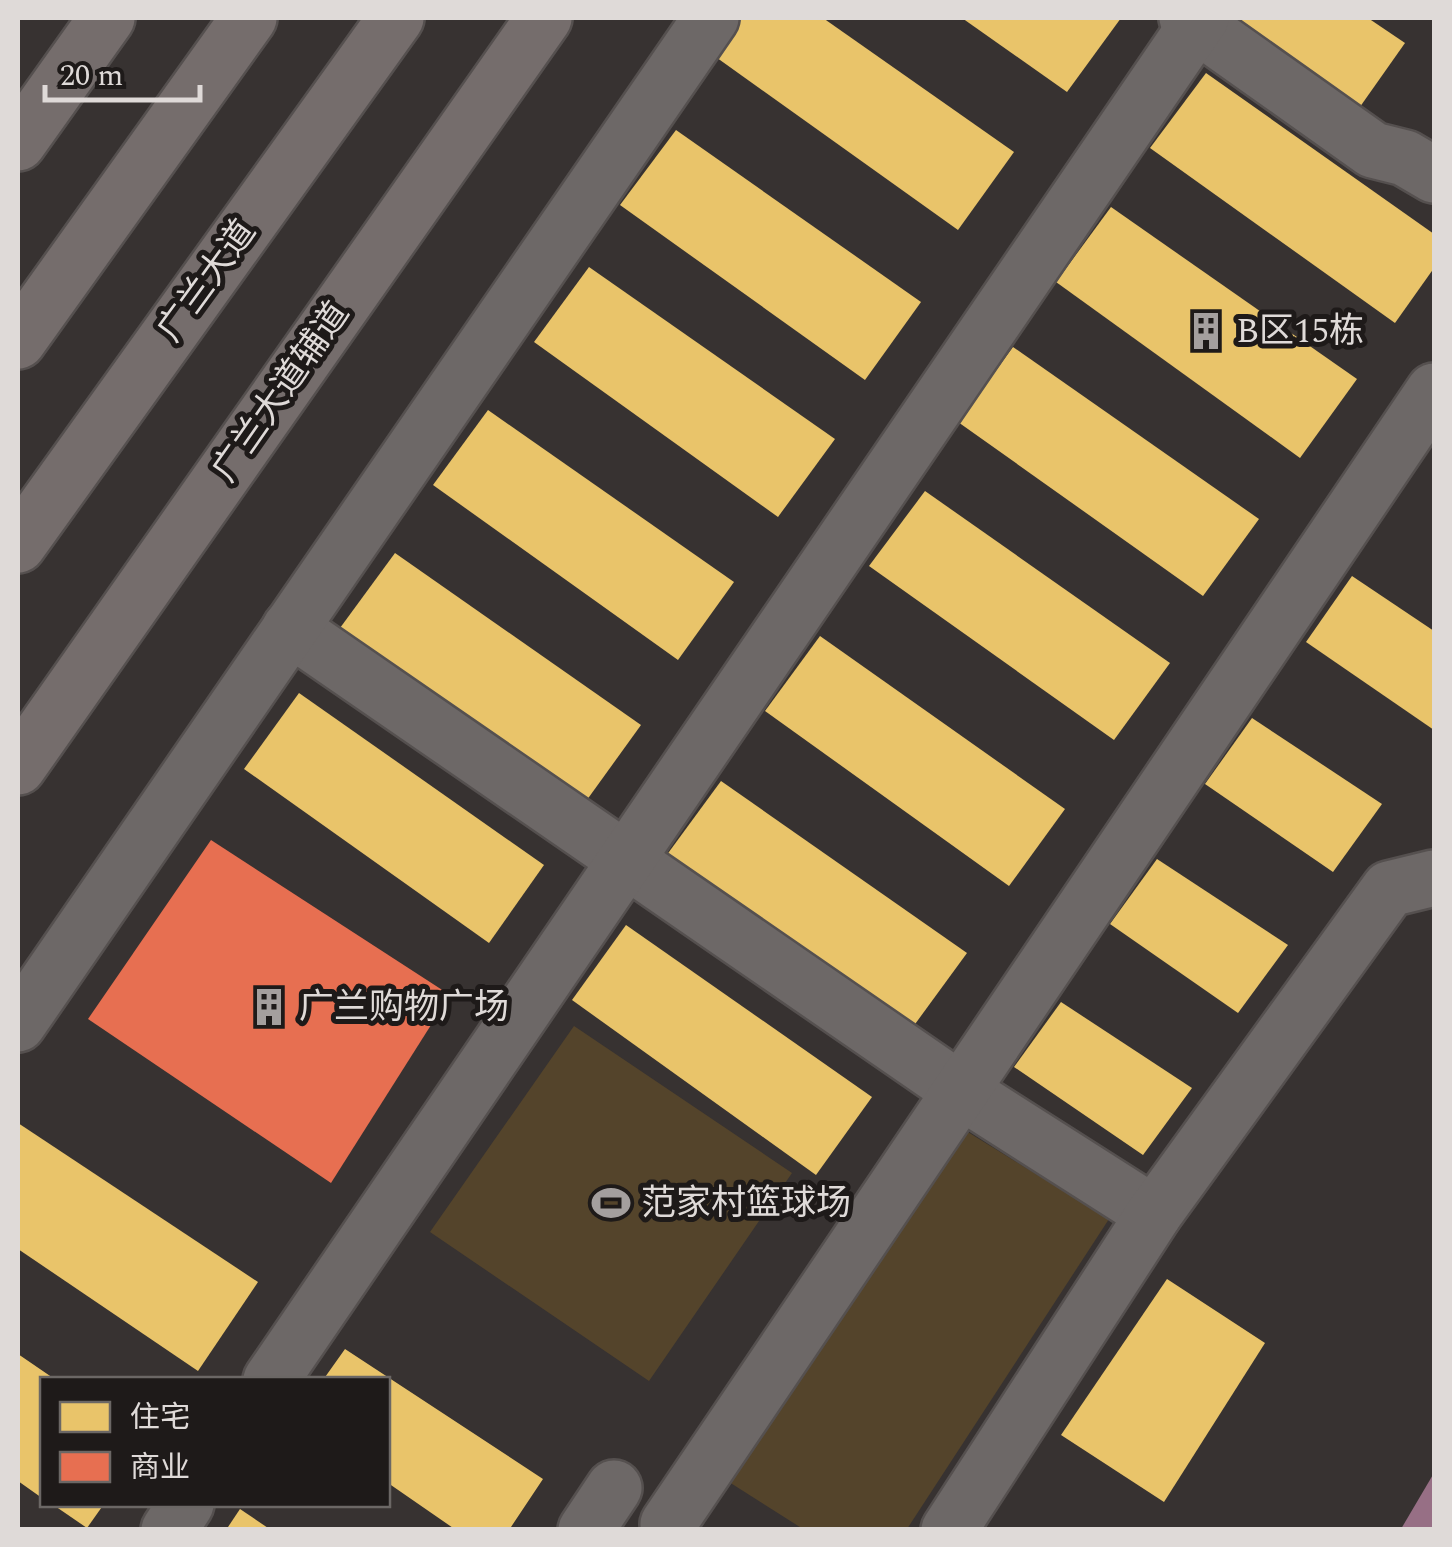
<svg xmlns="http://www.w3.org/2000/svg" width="1452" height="1547" font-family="Spectral,'Noto Sans SC',serif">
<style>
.green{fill:#54442b}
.water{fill:#976f85}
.homes{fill:#e9c46a}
.shops{fill:#e76f51}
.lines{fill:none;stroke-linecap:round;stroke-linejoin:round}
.minor-casing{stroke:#55504f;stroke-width:60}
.major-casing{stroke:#55504f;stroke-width:60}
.minor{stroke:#6d6867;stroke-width:55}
.major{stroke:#756d6c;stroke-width:55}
.labels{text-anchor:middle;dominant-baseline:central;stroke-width:10;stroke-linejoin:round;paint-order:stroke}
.street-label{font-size:35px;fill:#dfdad8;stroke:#1e1a19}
.poi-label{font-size:35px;fill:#dfdad8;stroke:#1e1a19;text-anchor:start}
</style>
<rect width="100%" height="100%" fill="#373231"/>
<g class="green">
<path d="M 574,1026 L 792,1173 L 649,1381 L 430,1232 Z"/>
<path d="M 958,1126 L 1109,1219 L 907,1529 L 803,1529 L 718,1475 Z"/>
</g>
<path class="water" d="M 1434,1473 L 1434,1529 L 1401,1529 Z"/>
<g class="homes">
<path d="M 741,18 L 823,18 L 1014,152 L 958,230 L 713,55 Z"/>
<path d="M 962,18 L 1121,18 L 1067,92 Z"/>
<path d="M 1243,18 L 1368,18 L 1405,43 L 1350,121 L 1230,36 Z"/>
<path d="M 1206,73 L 1434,234 L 1434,268 L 1395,323 L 1150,148 Z"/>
<path d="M 676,130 L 921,302 L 865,380 L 620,205 Z"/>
<path d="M 1111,207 L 1357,379 L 1300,458 L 1056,282 Z"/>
<path d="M 589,267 L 835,439 L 778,517 L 534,342 Z"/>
<path d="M 1013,347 L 1259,519 L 1203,596 L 958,422 Z"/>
<path d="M 488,410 L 734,582 L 678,660 L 433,485 Z"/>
<path d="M 925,491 L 1170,663 L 1114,740 L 869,566 Z"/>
<path d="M 395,553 L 641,725 L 584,804 L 340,628 Z"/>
<path d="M 1352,576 L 1434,631 L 1434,730 L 1306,642 Z"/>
<path d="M 820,636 L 1065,809 L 1009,886 L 765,711 Z"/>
<path d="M 299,693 L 544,865 L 489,943 L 244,769 Z"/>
<path d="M 1252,718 L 1382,804 L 1333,872 L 1205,784 Z"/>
<path d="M 721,781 L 967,953 L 910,1031 L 666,856 Z"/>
<path d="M 1157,859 L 1288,945 L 1238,1013 L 1110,924 Z"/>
<path d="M 626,925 L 872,1097 L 816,1175 L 572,1000 Z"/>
<path d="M 1061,1002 L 1192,1088 L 1143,1155 L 1014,1067 Z"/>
<path d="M 18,1123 L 258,1282 L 198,1371 L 18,1249 Z"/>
<path d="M 1167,1279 L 1265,1343 L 1164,1502 L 1061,1435 Z"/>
<path d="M 345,1349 L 543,1479 L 509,1530 L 456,1530 L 388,1483 L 388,1380 L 323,1380 Z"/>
<path d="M 18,1354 L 56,1380 L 42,1380 L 42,1498 L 18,1481 Z"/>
<path d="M 52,1504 L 104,1504 L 87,1528 Z"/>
<path d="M 240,1509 L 271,1530 L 226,1530 Z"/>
</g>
<path class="shops" d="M 211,840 L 450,995 L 331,1183 L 88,1019 Z"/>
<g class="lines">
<g class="minor-casing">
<g id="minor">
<path d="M 1187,18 L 1373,150 L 1405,158 L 1434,175"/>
<path d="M 290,628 L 961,1091 L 1154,1214"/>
<path d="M 18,1024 L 711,18"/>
<path d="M 271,1380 L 1201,18"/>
<path d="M 668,1524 L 1434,391"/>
<path d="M 169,1530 L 186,1504"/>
<path d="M 586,1530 L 614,1488"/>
<path d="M 949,1530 L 1154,1214 L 1389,889 L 1434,878"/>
</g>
</g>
<g class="major-casing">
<g id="major">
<path d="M 18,143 L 107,18"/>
<path d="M 18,341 L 249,18"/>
<path d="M 18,545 L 396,18"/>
<path d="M 18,767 L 544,18"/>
</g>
</g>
<use href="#minor" class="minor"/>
<use href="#major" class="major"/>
</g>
<defs>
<g id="building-bare" transform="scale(3)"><path d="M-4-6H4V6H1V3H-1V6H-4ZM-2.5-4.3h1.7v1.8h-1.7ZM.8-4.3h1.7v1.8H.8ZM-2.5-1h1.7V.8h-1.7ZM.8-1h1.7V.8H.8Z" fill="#a49f9e" stroke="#1e1a19" stroke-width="2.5" paint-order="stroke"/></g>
<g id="stadium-bare" transform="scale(3)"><path d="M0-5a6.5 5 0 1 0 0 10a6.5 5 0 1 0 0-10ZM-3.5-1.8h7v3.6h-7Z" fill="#a49f9e" stroke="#1e1a19" stroke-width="2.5" paint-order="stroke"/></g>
</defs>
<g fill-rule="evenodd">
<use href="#building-bare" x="1206" y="331"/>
<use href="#building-bare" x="269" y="1007"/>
<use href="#stadium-bare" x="611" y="1203"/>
</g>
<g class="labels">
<g class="street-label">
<text transform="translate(207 281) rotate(-54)">广兰大道</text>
<text transform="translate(281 392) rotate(-55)">广兰大道辅道</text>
</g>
<g class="poi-label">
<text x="1236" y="331">B区15栋</text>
<text x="299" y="1007">广兰购物广场</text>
<text x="641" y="1203">范家村篮球场</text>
</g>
</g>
<rect width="1452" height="1547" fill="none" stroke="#dfdad8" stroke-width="40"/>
<rect x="40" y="1377" width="350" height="130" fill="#1e1a19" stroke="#6b6765" stroke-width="2.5"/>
<rect x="60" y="1402" width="50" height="30" fill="#e9c46a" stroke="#6b6765" stroke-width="2.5"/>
<text x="130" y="1427" font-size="30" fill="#dfdad8">住宅</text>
<rect x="60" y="1452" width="50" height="30" fill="#e76f51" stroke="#6b6765" stroke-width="2.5"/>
<text x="130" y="1477" font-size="30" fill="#dfdad8">商业</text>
<path d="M45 85v15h155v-15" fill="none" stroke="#dfdad8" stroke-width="5"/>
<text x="60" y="85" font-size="30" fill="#dfdad8" stroke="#1e1a19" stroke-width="8" paint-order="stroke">20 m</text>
</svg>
